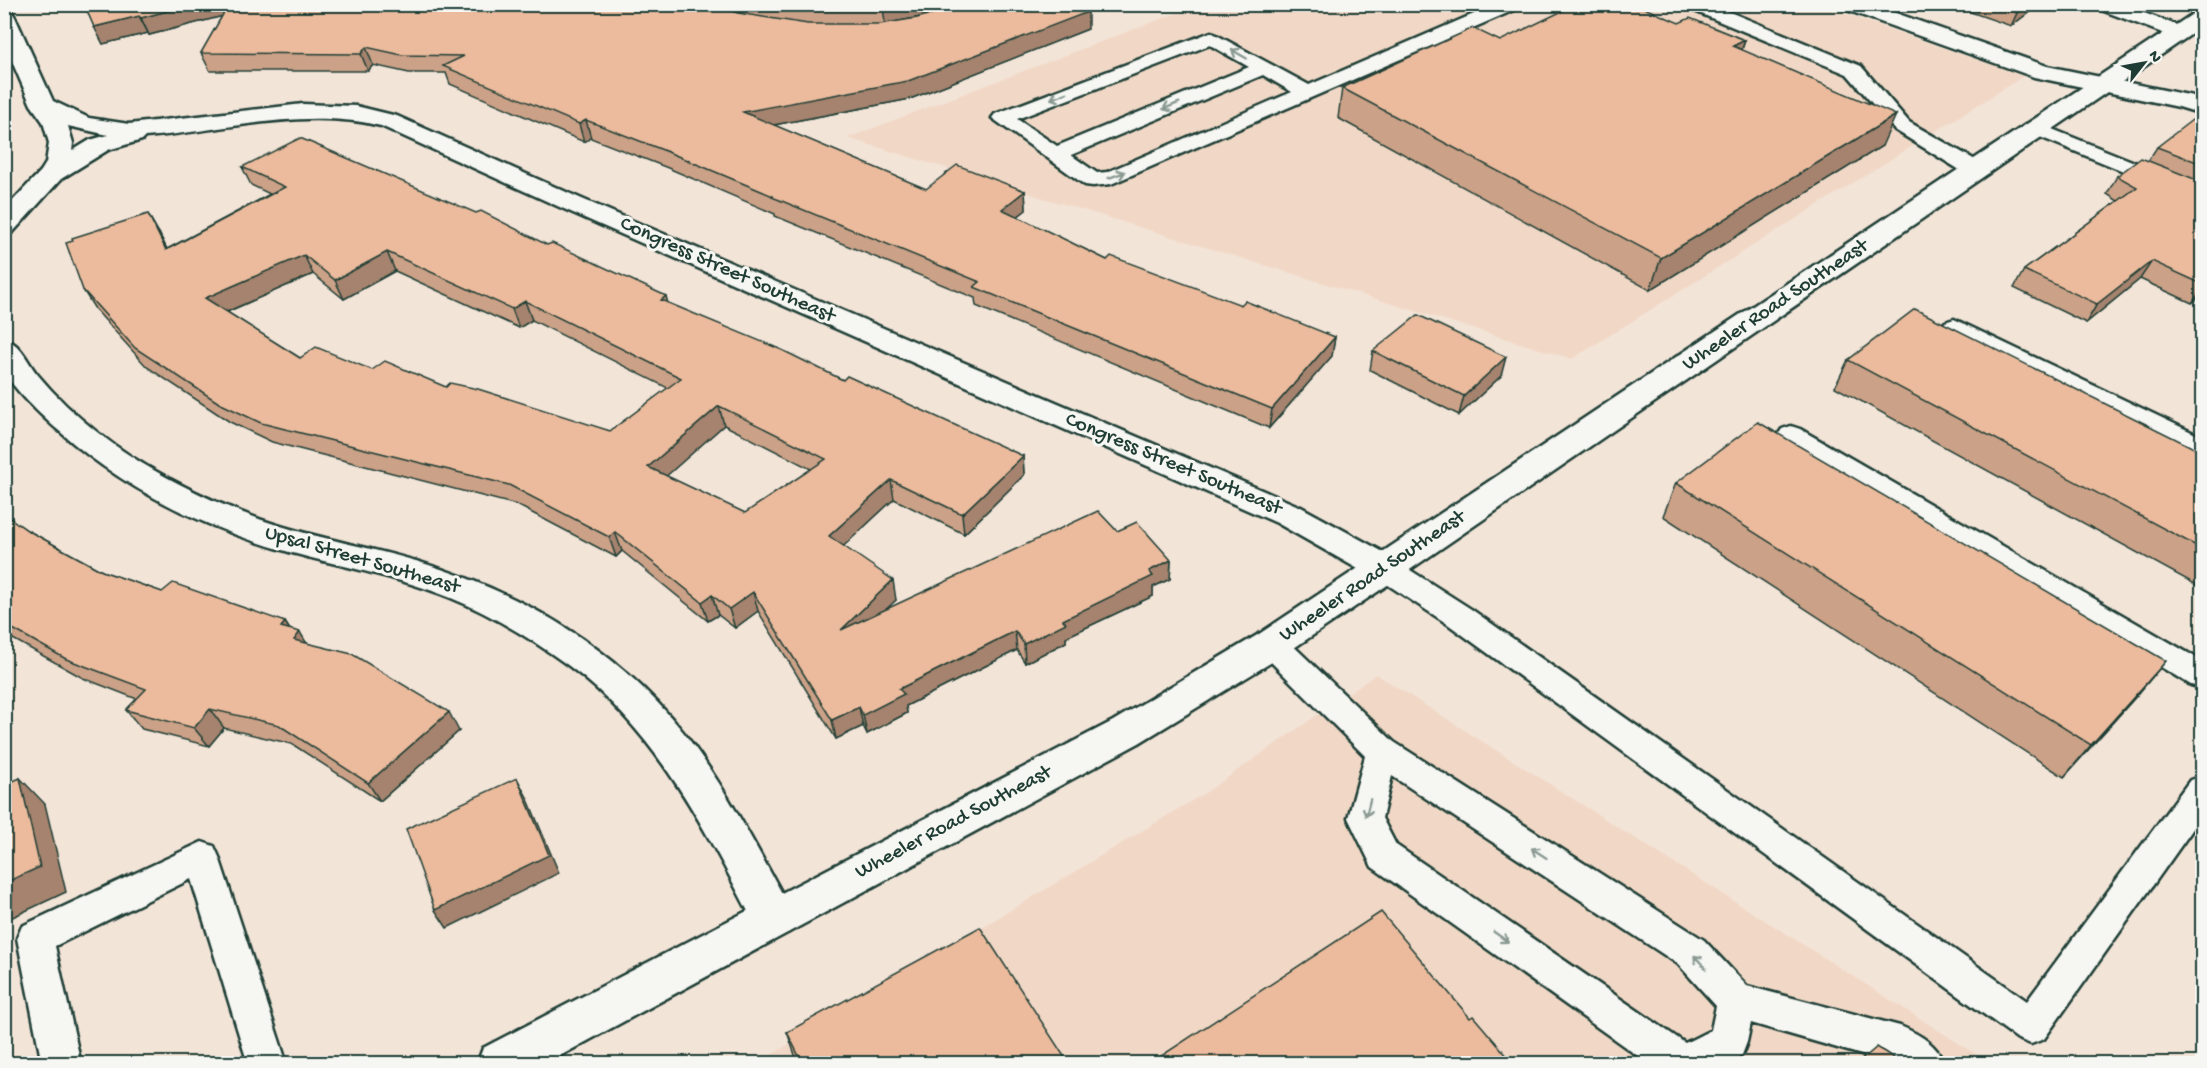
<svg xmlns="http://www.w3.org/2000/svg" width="2207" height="1068" font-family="'Gochi Hand',sans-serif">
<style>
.built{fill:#f1d8c6}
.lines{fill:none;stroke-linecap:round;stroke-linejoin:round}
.service-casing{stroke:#1f3d34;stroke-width:5}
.minor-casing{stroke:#1f3d34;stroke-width:5}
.secondary-casing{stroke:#1f3d34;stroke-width:5}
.service{fill:#f6f6f2;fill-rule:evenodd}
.minor{fill:#f6f6f2;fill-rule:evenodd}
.secondary{fill:#f6f6f2;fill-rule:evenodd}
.wall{fill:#cba187;stroke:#1f3d34;stroke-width:1.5;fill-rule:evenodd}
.shaded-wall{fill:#a5836e;stroke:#1f3d34;stroke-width:1.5}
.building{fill:#ecbb9d;stroke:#1f3d34;stroke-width:1.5;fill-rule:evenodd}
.oneway{stroke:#8a9a93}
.labels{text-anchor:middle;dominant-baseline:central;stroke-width:6;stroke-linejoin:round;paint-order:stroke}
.street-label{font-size:21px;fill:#1f3d34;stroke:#f6f6f2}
</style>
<rect width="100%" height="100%" fill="#f3e4d8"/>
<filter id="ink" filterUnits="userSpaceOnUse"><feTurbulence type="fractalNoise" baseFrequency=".0167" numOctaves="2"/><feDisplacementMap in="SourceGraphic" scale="12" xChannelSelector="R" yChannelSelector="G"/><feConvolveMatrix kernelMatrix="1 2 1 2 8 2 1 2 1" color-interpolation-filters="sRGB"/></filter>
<g filter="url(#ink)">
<g class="built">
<path d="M 1198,5 L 1820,5 L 2024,76 L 1572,359 L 847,138 Z"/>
<path d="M 1376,674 L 1990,1063 L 756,1064 L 1208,791 Z"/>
</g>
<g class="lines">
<g class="service-casing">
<g id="service">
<path d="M 1497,4 L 1522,4 L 1519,8 L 1111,184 L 1093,186 L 1085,185 L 992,118 L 995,114 L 1211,32 L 1309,85 ZM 1210,45 L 1249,67 L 1057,146 L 1017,119 ZM 1263,75 L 1292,92 L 1107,172 L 1097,173 L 1071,155 Z"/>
<path d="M 1684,4 L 1710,4 L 1861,66 L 1909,122 L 1984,165 L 1987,170 L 1984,175 L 1976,176 L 1968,175 L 1895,130 L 1847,74 L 1687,8 Z"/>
<path d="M 2093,4 L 2120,4 L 2187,29 L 2189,33 L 2187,37 L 2173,37 L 2096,8 Z"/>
<path d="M 2037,123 L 2202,189 L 2202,203 L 2030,133 L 2027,129 L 2030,125 Z"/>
<path d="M 1954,319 L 2202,437 L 2202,457 L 2193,454 L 1945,332 L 1942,327 L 1945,322 Z"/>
<path d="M 1791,426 L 1800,429 L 2202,661 L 2202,688 L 2191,685 L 1782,441 L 1778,435 L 1782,429 Z"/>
<path d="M 1386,558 L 1396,561 L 1471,609 L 2027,1001 L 2190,780 L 2202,776 L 2202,816 L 2044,1039 L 2031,1044 L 2018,1039 L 1449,625 L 1376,577 L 1371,569 L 1376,561 Z"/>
<path d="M 1272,632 L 1283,636 L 1394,742 L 1704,940 L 1747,986 L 1900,1026 C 1919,1034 1937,1044 1945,1064 L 1893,1064 L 1751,1023 L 1747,1042 L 1742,1055 L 1726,1064 L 1649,1064 L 1372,867 L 1348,818 L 1365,756 L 1261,652 L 1257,644 L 1261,636 ZM 1392,776 L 1678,964 L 1716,1006 L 1711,1030 L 1685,1043 L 1396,845 L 1382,818 Z"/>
<path d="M 202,842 L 214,846 L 219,857 L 287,1064 L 248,1064 L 191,879 L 55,946 L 81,1064 L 42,1064 L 17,938 L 22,926 Z"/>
</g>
</g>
<g class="minor-casing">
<g id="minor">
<path d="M 1838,4 L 1870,4 L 2047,66 L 2193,96 L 2202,99 L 2202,114 L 2179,107 L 2034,77 L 1841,8 Z"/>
<path d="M 4,11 L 12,12 L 15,17 L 53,101 L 89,118 L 129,124 L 303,104 L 356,106 L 397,116 L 582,199 L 1301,507 L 1398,560 L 1403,569 L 1398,578 L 1386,581 L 1374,578 L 1277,523 L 564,209 L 381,126 C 302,107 224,131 145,137 L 142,140 L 108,150 L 61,179 L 13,232 L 4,234 L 4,210 L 41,171 L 46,163 L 49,143 L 43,122 L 31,105 L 4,43 ZM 68,126 L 108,135 L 90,140 L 72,151 L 73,143 Z"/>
<path d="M 4,339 C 21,343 27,362 38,375 C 73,417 119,452 168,478 C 202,496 237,512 274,524 C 321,539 369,547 416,561 C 520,592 616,647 684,733 C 725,786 756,847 789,906 L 795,919 L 789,932 L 774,938 L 759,932 C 708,836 660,733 569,666 C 533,640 493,615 451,598 C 399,577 343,567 289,552 C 205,528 124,490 58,430 C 45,419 9,385 4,370 C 2,361 4,348 4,339 Z"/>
</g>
</g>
<g class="secondary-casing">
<path id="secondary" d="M 2202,12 L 2202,27 L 1398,578 L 1285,654 L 1139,743 L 545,1064 L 477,1064 L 483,1048 L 1113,721 L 1259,634 L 2194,13 Z"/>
</g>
<use href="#service" class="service"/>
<use href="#minor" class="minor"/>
<use href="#secondary" class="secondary"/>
</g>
<g class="wall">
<path d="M 84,4 L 738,13 L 748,15 L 711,4 L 960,4 L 938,12 L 1088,29 L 910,99 L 774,125 L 926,189 L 1025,191 L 1026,210 L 1017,217 L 1107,260 L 1335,337 L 1332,356 L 1269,428 L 976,306 L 975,298 L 775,216 L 775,214 L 668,168 L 591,138 L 584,142 L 450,84 L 446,73 L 409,73 L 373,65 L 368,71 L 210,71 L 201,53 L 222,16 L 149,35 L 148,33 L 103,44 Z"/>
<path d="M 1947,4 L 2040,4 L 2011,26 Z"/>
<path d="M 1679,23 L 1745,40 L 1742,50 L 1882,146 L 1650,290 L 1338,118 L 1342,88 L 1500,41 Z"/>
<path d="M 2202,124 L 2202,295 L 2192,303 L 2140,279 L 2086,323 L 2014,288 L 2024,270 L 2118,201 L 2107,194 L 2117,176 L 2148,161 L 2157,147 Z"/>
<path d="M 242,167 L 547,245 L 668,303 L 843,380 L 1023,456 L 1024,475 L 964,534 L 894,499 L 843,546 L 896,600 L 886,609 L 1117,531 L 1171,560 L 1170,579 L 1153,587 L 1153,596 L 1066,637 L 1066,642 L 1025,663 L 1017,650 L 906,706 L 907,713 L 867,734 L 863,726 L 836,739 L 758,611 L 735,628 L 718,615 L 708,621 L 622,551 L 616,557 L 517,505 L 272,442 L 230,422 L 147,367 L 95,309 L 83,290 L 159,233 L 167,249 L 270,194 L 251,185 ZM 395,271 L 519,328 L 532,320 L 668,388 L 610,431 L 446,387 L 372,370 L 300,358 L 227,312 L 313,274 L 344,299 ZM 724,425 L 811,469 L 745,513 L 666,476 Z"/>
<path d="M 1373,351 L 1501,376 L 1459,415 L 1370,370 Z"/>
<path d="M 1848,360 L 2202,452 L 2202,588 L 1835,387 Z"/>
<path d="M 1676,483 L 2139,693 L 2064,777 L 1663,516 Z"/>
<path d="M 4,514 L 27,530 L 102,571 L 162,592 L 285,622 L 290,630 L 307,643 L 459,731 L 380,801 L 292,744 L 224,728 L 209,746 L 142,729 L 126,710 L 137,699 L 83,678 L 4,634 Z"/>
<path d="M 787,1032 L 1069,1064 L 799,1064 L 795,1055 Z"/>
</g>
<g class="shaded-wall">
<path d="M 193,4 L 240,4 L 243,11 L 149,35 L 141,18 Z"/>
<path d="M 894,4 L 960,4 L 930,15 L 885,24 L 883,7 Z"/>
<path d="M 2028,4 L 2040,4 L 2011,26 L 2017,13 Z"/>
<path d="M 1088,12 L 1088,29 L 910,99 L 747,130 L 743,112 Z"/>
<path d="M 139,16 L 148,33 L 103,44 L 94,27 Z"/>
<path d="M 1745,40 L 1735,70 L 1733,46 Z"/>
<path d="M 366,47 L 373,65 L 368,71 L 361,54 Z"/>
<path d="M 1896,115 L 1882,146 L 1650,290 L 1661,258 Z"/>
<path d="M 586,120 L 591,138 L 584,142 L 579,124 Z"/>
<path d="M 1025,191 L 1026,210 L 1003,228 L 1002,209 Z"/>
<path d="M 148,214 L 159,233 L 176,269 L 166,250 Z"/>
<path d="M 387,252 L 395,271 L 344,299 L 335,280 Z"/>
<path d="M 304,255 L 313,274 L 215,317 L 205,298 Z"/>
<path d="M 2152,261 L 2140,279 L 2086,323 L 2097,304 Z"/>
<path d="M 2202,289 L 2202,295 L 2192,303 Z"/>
<path d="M 666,296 L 671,315 L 661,300 Z"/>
<path d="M 525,301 L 532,320 L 519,328 L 512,309 Z"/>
<path d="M 1335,337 L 1332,356 L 1269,428 L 1272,409 Z"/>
<path d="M 1506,357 L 1501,376 L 1459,415 L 1464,396 Z"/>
<path d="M 719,406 L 724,425 L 654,487 L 648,467 Z"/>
<path d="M 1023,456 L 1024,475 L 964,534 L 962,514 Z"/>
<path d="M 891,480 L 894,499 L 833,556 L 829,536 Z"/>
<path d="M 615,532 L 622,551 L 616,557 L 609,537 Z"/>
<path d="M 1171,560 L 1170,579 L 1153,587 L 1153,596 L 1066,637 L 1066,642 L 1025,663 L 1024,644 L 1063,620 L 1149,571 Z"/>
<path d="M 893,580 L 896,600 L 845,649 L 841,630 Z"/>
<path d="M 753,592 L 758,611 L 735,628 L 729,609 Z"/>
<path d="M 712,595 L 718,615 L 708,621 L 702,602 Z"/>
<path d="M 285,622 L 295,638 L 300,632 L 312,652 L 294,647 L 281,627 Z"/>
<path d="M 1015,631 L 1017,650 L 906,706 L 907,713 L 867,734 L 863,715 L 899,689 Z"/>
<path d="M 2166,661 L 2139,693 L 2064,777 L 2091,745 Z"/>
<path d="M 859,707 L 863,726 L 836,739 L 832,720 Z"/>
<path d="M 210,709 L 224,728 L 209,746 L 194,728 Z"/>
<path d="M 449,712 L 459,731 L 380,801 L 368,783 Z"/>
<path d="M 20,778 L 45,804 L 66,892 L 4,921 L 4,883 Z"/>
<path d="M 517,778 L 527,797 L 559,873 L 447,928 L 435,910 Z"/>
</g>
<g class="building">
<path d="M 84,4 L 193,4 L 141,18 L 139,16 L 94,27 Z"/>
<path d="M 229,4 L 707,4 L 738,13 L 808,24 L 880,24 L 917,18 L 966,4 L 1072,4 L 1088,12 L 908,81 L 743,112 L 926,189 L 957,165 L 1025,191 L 1002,209 L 1107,260 L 1111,256 L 1241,305 L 1245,301 L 1335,337 L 1272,409 L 974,287 L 980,282 L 772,197 L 773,196 L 663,150 L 586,120 L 579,124 L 443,66 L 464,56 L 402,55 L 366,47 L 361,54 L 201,53 Z"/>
<path d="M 780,4 L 894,4 L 883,7 L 829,10 Z"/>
<path d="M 1577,4 L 1635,4 L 1679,23 L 1690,18 L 1745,40 L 1733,46 L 1896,115 L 1661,258 L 1342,88 L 1473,28 L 1500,41 Z"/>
<path d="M 1993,4 L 2028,4 L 2017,13 Z"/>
<path d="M 2192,120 L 2202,124 L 2202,164 L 2157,147 Z"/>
<path d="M 300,138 L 476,213 L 481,211 L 547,245 L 552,243 L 666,296 L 661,300 L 782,350 L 843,380 L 847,376 L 1023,456 L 962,514 L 891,480 L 829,536 L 893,580 L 841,630 L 1098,511 L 1117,531 L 1137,522 L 1171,560 L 1149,571 L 1153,576 L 1063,620 L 1066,623 L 1024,644 L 1015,631 L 899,689 L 904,694 L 863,715 L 859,707 L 832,720 L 753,592 L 729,609 L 712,595 L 702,602 L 615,532 L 609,537 L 509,485 L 261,423 L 219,403 L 135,348 L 83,290 L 66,243 L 73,241 L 72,238 L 148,214 L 166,250 L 285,187 L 242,167 ZM 387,252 L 512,309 L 525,301 L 681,378 L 610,431 L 478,389 L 450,383 L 446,387 L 385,361 L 372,370 L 316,347 L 300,358 L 205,298 L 304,255 L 335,280 ZM 719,406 L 826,459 L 745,513 L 648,467 Z"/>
<path d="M 2141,158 L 2202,182 L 2202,284 L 2152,261 L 2097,304 L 2024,270 L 2137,187 L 2117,176 Z"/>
<path d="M 1915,309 L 2202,452 L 2202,549 L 1848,360 Z"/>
<path d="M 1418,315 L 1506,357 L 1464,396 L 1373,351 Z"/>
<path d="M 1758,422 L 2166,661 L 2091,745 L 1676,483 Z"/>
<path d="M 4,514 L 27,530 L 102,571 L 162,592 L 173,583 L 285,622 L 281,627 L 300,632 L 294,640 L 352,654 L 449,712 L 368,783 L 279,725 L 210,709 L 194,728 L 126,710 L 146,689 L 66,659 L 4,624 Z"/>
<path d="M 20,778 L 40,867 L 4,883 L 4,785 Z"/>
<path d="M 517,778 L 549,855 L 435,910 L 406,829 Z"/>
<path d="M 1381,912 L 1470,1018 L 1473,1016 L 1514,1064 L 1149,1064 Z"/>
<path d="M 980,927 L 1069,1064 L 803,1064 L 787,1032 Z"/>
<path d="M 1877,1047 L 1903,1064 L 1857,1064 Z"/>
</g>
<defs><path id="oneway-shaft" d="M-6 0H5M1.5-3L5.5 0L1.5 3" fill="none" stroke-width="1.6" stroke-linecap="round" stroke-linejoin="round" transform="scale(1.5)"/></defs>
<g class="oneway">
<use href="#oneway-shaft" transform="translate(1239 54) rotate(-150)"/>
<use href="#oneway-shaft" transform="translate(1059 96) rotate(159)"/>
<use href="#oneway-shaft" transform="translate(1171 106) rotate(158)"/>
<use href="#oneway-shaft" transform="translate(1117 175) rotate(-20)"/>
<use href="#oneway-shaft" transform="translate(1368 808) rotate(104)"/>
<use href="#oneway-shaft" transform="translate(1539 853) rotate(-147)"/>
<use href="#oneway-shaft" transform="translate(1501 937) rotate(35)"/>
<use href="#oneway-shaft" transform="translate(1700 962) rotate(-132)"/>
</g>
</g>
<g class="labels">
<g class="street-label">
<text transform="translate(727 271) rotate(24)">Congress Street Southeast</text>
<text transform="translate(1776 306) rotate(-34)">Wheeler Road Southeast</text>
<text transform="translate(1173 465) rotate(23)">Congress Street Southeast</text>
<text transform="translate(362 561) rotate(16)">Upsal Street Southeast</text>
<text transform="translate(1373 577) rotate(-34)">Wheeler Road Southeast</text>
<text transform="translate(954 823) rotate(-28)">Wheeler Road Southeast</text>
</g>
</g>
<rect width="2207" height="1068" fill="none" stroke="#f6f6f2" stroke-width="24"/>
<rect x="12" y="12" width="2183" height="1044" fill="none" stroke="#1f3d34" stroke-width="2" filter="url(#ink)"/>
<g transform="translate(2144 63) rotate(59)" stroke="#f6f6f2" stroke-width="4.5" paint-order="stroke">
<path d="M0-4.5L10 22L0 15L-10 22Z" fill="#1f3d34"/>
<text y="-9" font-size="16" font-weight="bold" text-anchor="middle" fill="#1f3d34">N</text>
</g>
</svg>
